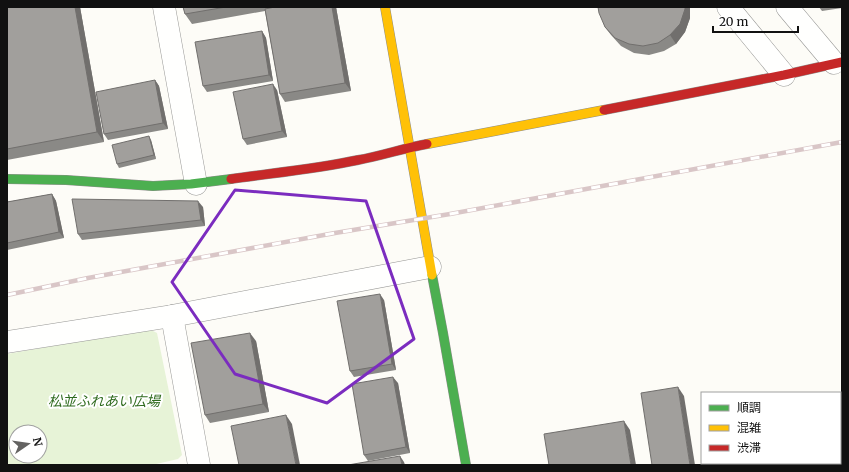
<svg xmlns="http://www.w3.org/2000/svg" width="849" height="472" font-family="Merriweather,'Noto Sans JP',serif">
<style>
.green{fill:#e7f3d7;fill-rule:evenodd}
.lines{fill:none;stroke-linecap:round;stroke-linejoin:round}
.street-casing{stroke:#979795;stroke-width:23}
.fast-casing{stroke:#8e8d8b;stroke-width:10}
.slow-casing{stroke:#8e8d8b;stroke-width:10}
.jam-casing{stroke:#8e8d8b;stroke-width:10}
.street{stroke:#fffffe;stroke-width:22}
.fast{stroke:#4caf50;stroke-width:9}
.slow{stroke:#ffc107;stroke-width:9}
.jam{stroke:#c62828;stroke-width:9}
.rail-casing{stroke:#d9c6c7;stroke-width:4.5}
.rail{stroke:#fff;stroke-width:3;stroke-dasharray:9;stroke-linecap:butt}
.wall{fill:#8a8986}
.shaded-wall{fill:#716f6d}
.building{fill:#a19f9c;stroke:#716f6d}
.marked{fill:none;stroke:#7b2cbf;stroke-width:3;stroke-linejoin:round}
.labels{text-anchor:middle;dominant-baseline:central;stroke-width:4;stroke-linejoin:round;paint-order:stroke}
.park-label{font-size:14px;font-style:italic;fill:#2f6b1f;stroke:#fff}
</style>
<rect width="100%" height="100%" fill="#fdfcf7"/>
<path class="green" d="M 149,329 L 157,333 L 182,455 L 178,459 L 152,465 L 7,465 L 7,354 ZM 16,432 L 40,432 L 40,456 L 16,456 Z"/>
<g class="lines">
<g class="street-casing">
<g id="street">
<path d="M 164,7 L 196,184"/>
<path d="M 728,7 L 784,75"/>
<path d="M 787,7 L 834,63"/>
<path d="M 172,316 L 199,465"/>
<path d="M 7,342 L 172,316 L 430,267"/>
</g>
</g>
<g class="fast-casing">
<g id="fast">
<path d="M 7,179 L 66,180 L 153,186 L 191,184 L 231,179"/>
<path d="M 432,275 L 443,333 L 466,465"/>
</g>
</g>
<g class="slow-casing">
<g id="slow">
<path d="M 385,7 L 432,275"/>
<path d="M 427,144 L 604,110"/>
</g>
</g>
<g class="jam-casing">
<g id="jam">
<path d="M 604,110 L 784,75 L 842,62"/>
<path d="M 231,179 C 273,173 316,169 358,160 C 381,156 404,148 427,144"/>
</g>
</g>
<use href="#street" class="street"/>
<use href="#fast" class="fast"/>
<use href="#slow" class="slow"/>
<use href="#jam" class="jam"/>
<g class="rail-casing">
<path id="rail" d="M 7,295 L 88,278 L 335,233 L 450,214 L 842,142"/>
</g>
<use href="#rail" class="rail"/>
</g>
<g class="wall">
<path d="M 7,7 L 80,7 L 104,142 L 7,160 Z"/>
<path d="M 183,7 L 336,7 L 351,91 L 285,102 L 280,94 L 265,11 L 192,24 L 185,14 Z"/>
<path d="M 598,7 L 690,7 L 690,18 L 685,32 L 676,44 L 664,51 L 649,55 L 634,53 L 621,46 L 611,35 L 605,27 Z"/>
<path d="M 819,7 L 842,7 L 842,8 L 822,11 Z"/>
<path d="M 262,31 L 266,38 L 273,81 L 207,92 L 203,86 Z"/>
<path d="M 155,80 L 159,86 L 168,129 L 108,140 L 104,134 Z"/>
<path d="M 277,90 L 287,137 L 247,145 L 243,139 Z"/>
<path d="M 151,140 L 156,159 L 119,168 L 117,164 Z"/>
<path d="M 52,194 L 56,201 L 64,238 L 7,250 L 7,202 Z"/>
<path d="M 203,207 L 205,226 L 82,240 L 78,234 Z"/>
<path d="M 384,300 L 396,370 L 354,377 L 350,371 Z"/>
<path d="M 256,341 L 269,412 L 210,423 L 205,415 Z"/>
<path d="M 398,383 L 410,453 L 368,461 L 364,455 Z"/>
</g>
<g class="shaded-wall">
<path d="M 75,7 L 80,7 L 104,142 L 97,132 Z"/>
<path d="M 332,7 L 336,7 L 351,91 L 345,83 Z"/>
<path d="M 685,7 L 690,7 L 690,18 L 685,32 L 676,44 L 670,35 Z"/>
<path d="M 262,31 L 266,38 L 273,81 L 269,75 Z"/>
<path d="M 155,80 L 159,86 L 168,129 L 163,123 Z"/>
<path d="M 273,84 L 277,90 L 287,137 L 282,131 Z"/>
<path d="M 149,136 L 151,140 L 156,159 L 154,155 Z"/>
<path d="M 52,194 L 56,201 L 64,238 L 59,232 Z"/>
<path d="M 198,201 L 203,207 L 205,226 L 201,220 Z"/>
<path d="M 380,294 L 384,300 L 396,370 L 392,364 Z"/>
<path d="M 250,333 L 256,341 L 269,412 L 263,404 Z"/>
<path d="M 393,377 L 398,383 L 410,453 L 406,447 Z"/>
<path d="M 678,387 L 684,396 L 695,465 L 690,465 Z"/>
<path d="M 286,415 L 292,424 L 300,465 L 296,465 Z"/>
<path d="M 624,421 L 630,430 L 636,465 L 631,465 Z"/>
<path d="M 400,456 L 404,462 L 405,465 L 402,465 Z"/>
</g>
<g class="building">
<path d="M 7,7 L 75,7 L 97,132 L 7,149 Z"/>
<path d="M 183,7 L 226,7 L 185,14 Z"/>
<path d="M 275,7 L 332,7 L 345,83 L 280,94 L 265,9 Z"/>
<path d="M 598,7 L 685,7 L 685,9 L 680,24 L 670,35 L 658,43 L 643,46 L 629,44 L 615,38 L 605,27 L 599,13 Z"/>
<path d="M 262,31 L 269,75 L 203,86 L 195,42 Z"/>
<path d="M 155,80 L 163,123 L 104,134 L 96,92 Z"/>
<path d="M 273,84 L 282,131 L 243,139 L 233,92 Z"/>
<path d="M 149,136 L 154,155 L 117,164 L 112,145 Z"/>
<path d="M 52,194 L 59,232 L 7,243 L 7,202 Z"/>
<path d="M 72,199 L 198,201 L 201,220 L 78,234 Z"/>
<path d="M 380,294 L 392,364 L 350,371 L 337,301 Z"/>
<path d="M 250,333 L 263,404 L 205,415 L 191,343 Z"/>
<path d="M 393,377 L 406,447 L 364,455 L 352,384 Z"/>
<path d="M 678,387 L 690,465 L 652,465 L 641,393 Z"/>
<path d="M 286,415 L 296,465 L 239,465 L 231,426 Z"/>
<path d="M 624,421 L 631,465 L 549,465 L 544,434 Z"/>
<path d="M 400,456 L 402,465 L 348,465 Z"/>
</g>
<path class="marked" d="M 235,190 L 366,201 L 414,339 L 327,403 L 235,374 L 172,282 Z"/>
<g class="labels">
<g class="park-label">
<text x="104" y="401">松並ふれあい広場</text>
</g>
</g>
<rect width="849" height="472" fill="none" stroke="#111111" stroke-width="16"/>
<rect x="701" y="392" width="140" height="72" fill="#ffffff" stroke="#a0a0a0"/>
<rect x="709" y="405" width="20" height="6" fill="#4caf50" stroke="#a0a0a0"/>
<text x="737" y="412" font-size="12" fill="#111111">順調</text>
<rect x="709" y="425" width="20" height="6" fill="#ffc107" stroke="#a0a0a0"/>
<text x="737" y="432" font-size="12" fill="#111111">混雑</text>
<rect x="709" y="445" width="20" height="6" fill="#c62828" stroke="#a0a0a0"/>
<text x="737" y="452" font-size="12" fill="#111111">渋滞</text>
<g transform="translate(28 444) rotate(77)"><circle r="19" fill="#ffffff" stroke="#a0a0a0"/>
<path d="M0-3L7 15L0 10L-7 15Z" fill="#646362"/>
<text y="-6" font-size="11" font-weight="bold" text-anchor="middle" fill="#111111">N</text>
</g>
<path d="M713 26v6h85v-6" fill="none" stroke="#111111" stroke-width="2"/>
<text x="719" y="26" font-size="12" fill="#111111" stroke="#ffffff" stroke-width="3" paint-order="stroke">20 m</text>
</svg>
